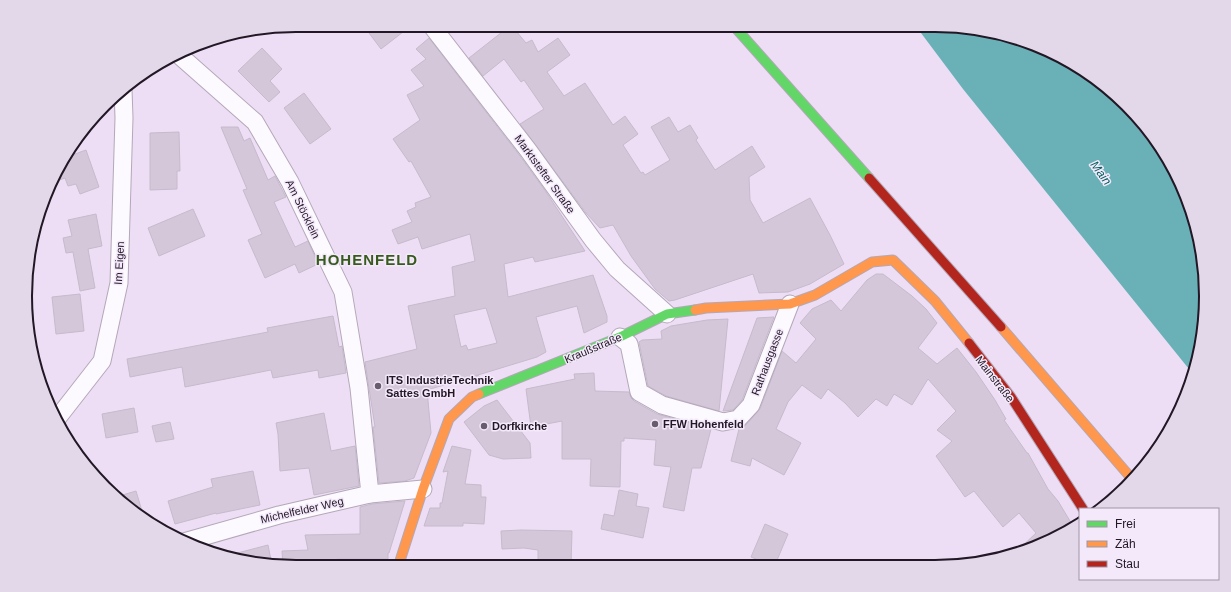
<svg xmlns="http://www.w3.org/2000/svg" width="1231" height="592" font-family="Arial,sans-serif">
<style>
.water{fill:#69b1b7}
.building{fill:#d3c7d9;stroke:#c6bacc;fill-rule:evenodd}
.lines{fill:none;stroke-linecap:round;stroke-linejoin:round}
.street-casing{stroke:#b3a8b9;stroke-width:19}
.fast-casing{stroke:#b3a8b9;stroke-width:11}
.slow-casing{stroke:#b3a8b9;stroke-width:11}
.jam-casing{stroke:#b3a8b9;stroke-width:11}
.street{stroke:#fcfafe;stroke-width:17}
.fast{stroke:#63d668;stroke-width:9}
.slow{stroke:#ff974d;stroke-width:9}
.jam{stroke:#b3261e;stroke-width:9}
.poi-dot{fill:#685d6e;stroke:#f4e9fa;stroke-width:1.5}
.labels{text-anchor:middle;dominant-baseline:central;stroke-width:3;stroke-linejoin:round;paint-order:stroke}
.street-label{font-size:11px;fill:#211725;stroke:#f4e9fa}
.poi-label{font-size:11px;font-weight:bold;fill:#211725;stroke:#f4e9fa;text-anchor:start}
.water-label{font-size:12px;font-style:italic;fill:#00605f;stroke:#f4e9fa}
.district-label{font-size:15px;font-weight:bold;letter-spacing:1px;fill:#375b1d;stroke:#f4e9fa}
.rim{fill:none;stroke:#211725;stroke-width:2}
</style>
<rect width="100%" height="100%" fill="#eddef5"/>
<path class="water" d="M 915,25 L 935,25 L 988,30 L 1039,46 L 1086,71 L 1105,87 L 1178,179 L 1185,193 L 1201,243 L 1206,296 L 1201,349 L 1193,374 L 963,89 Z"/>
<g class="building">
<path d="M 363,25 L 412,25 L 381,49 Z"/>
<path d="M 511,25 L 526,43 L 532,40 L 538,52 L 558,38 L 570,55 L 547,72 L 564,96 L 585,83 L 613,125 L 625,116 L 638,134 L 623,145 L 641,173 L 643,172 L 645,175 L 670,160 L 651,127 L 669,117 L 678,132 L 690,125 L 698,138 L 696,140 L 715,170 L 752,146 L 765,167 L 749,177 L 750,200 L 763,223 L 810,198 L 830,235 L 844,264 L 810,284 L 788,292 L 759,293 L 753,274 L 675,300 L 669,301 L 655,289 L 631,256 L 613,225 L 600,228 L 586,213 L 520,124 L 544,109 L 524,80 L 521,82 L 504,59 L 483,76 L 469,58 Z"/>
<path d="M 429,38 L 520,156 L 544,189 L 585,251 L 535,262 L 533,257 L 504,264 L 508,297 L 593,275 L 607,316 L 607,322 L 584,333 L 577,306 L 536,317 L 546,352 L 537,357 L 478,375 L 482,380 L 469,385 L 468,383 L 478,375 L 427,390 L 431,433 L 414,478 L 405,481 L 379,483 L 373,427 L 375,427 L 365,362 L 417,349 L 408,306 L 455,296 L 452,267 L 475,261 L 470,234 L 422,249 L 418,237 L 398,244 L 392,230 L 412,222 L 407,211 L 416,207 L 415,203 L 431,197 L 411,161 L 409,162 L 393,139 L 420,120 L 407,95 L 424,86 L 411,70 L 426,59 L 416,49 ZM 486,308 L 497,343 L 468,350 L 466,345 L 461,347 L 454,315 Z"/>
<path d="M 262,48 L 282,69 L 270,81 L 280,92 L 269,102 L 238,71 Z"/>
<path d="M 304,93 L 331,129 L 310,144 L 284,108 Z"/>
<path d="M 221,127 L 238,127 L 244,141 L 250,138 L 268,180 L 275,176 L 286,197 L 274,202 L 295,247 L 308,241 L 318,264 L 299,273 L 295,264 L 265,278 L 248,240 L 262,234 L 243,190 L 247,189 Z"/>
<path d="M 179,132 L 180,171 L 177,171 L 177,189 L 150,190 L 150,133 Z"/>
<path d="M 86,150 L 99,187 L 80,194 L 76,184 L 68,186 L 65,178 L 51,183 L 64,158 Z"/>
<path d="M 193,209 L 205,236 L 159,256 L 148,228 Z"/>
<path d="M 96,214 L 102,246 L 88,249 L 95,288 L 80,291 L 73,252 L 66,253 L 63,238 L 72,236 L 68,220 Z"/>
<path d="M 876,274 L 883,274 L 912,296 L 926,309 L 937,323 L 918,348 L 937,364 L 957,348 L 976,372 L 995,400 L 1006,419 L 1004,420 L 1027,453 L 1028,453 L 1048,489 L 1058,501 L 1073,526 L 1038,546 L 1016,552 L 1036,533 L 1019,513 L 1003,527 L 974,491 L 965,497 L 936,456 L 952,441 L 937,430 L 956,411 L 928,379 L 912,405 L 894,394 L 887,406 L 876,399 L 858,417 L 845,403 L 828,389 L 821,399 L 802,385 L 788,402 L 776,429 L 801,443 L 784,475 L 752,458 L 750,466 L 731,461 L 739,429 L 745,426 L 760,409 L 782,351 L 796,363 L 816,339 L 800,323 L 812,309 L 831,300 L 841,311 L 867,280 Z"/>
<path d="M 80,294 L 84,331 L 56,334 L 52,297 Z"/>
<path d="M 333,316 L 339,347 L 342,346 L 346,373 L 319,378 L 318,370 L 273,378 L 271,370 L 185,387 L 182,367 L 130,377 L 127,359 L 268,332 L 267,328 Z"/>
<path d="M 774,317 L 742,400 L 733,410 L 723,411 L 757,318 Z"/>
<path d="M 728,319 L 719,411 L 666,396 L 648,386 L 639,342 L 642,340 L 662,339 L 661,331 L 671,326 L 707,320 Z"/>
<path d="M 594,373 L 595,391 L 629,392 L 631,398 L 634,401 L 657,414 L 711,429 L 701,468 L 692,468 L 684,511 L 663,507 L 671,467 L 654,465 L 656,440 L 624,438 L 624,441 L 621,441 L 620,487 L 590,486 L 591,459 L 562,459 L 562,421 L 531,427 L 526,389 L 575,379 L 574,374 Z"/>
<path d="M 497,400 L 530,443 L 531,458 L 503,459 L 489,455 L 464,422 L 484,406 Z"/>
<path d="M 134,408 L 138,432 L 106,438 L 102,414 Z"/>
<path d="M 324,413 L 331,451 L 355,446 L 359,486 L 314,495 L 309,468 L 280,471 L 278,434 L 276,423 Z"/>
<path d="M 170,422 L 174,439 L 156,442 L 152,426 Z"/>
<path d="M 452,446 L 471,450 L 465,484 L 481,485 L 481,497 L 486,497 L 484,524 L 463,523 L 463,526 L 424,526 L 430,508 L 440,508 L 440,503 L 442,503 L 448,471 L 443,472 Z"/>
<path d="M 253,471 L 260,505 L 216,514 L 216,513 L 175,524 L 168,501 L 213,487 L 211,479 Z"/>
<path d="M 619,490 L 638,494 L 636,506 L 649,508 L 643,538 L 601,529 L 604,514 L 614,516 Z"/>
<path d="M 136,491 L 145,521 L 116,497 Z"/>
<path d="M 405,501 L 389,553 L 388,553 L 388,559 L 337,559 L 337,563 L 283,566 L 282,551 L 308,550 L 305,535 L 360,534 L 360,507 L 372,504 Z"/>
<path d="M 765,524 L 788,534 L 775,565 L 771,565 L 751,557 Z"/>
<path d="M 521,530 L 572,531 L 571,566 L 538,566 L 538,550 L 524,548 L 502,549 L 501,531 Z"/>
<path d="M 268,545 L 272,565 L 243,562 L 226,556 Z"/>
</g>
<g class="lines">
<g class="street-casing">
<g id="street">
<path d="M 431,25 L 528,150 L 593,240 L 617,269 L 667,314"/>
<path d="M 179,55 L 255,122 L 290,182 L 343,292 L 359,388 L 370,494"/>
<path d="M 620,337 L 629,344 L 639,392 L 662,405 L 723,422 L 738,419 L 751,405 L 790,304"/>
<path d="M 56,420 L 102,361 L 119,283 L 124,118 L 123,89"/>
<path d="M 184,542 L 279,515 L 370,494 L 423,489"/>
</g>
</g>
<g class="fast-casing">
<g id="fast">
<path d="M 733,25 L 869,178"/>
<path d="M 479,394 L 620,337 L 667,314 L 695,310"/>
</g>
</g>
<g class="slow-casing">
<g id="slow">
<path d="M 695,310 L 706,308 L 790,304 L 815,295 L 872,262 L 893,260 L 935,301 L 969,343"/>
<path d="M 1001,327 L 1132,479"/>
<path d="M 398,567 L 423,489 L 449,419 L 472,397 L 479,394"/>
</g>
</g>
<g class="jam-casing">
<g id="jam">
<path d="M 869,178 L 1001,327"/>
<path d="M 969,343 L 1011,397 L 1083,509"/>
</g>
</g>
<use href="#street" class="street"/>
<use href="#fast" class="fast"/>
<use href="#slow" class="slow"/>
<use href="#jam" class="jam"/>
</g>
<g class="poi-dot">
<circle cx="378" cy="386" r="4"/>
<circle cx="655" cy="424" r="4"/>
<circle cx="484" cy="426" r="4"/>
</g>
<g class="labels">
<g class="street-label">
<text transform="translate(545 174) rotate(54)">Marktstefter Straße</text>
<text transform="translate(303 209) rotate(64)">Am Stöcklein</text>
<text transform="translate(119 263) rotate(-87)">Im Eigen</text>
<text transform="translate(593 348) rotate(-23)">Kraußstraße</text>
<text transform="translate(767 362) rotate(-69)">Rathausgasse</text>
<text transform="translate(995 379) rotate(52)">Mainstraße</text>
<text transform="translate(302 510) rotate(-13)">Michelfelder Weg</text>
</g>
<g class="poi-label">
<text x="386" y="380">ITS IndustrieTechnik<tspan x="386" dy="13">Sattes GmbH</tspan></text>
<text x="663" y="424">FFW Hohenfeld</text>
<text x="492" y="426">Dorfkirche</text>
</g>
<g class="water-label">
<text transform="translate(1101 173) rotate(54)">Main</text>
</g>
<g class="district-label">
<text x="367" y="259">HOHENFELD</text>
</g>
</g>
<path d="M0 0H1231V592H0ZM296 32H935A264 264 0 0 1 1199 296V296A264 264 0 0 1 935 560H296A264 264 0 0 1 32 296V296A264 264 0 0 1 296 32Z" fill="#e3d8e9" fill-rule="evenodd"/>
<path class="rim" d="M296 32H935A264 264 0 0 1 1199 296V296A264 264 0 0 1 935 560H296A264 264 0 0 1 32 296V296A264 264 0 0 1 296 32Z"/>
<rect x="1079" y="508" width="140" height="72" fill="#f4e9fa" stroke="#a095a5"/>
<rect x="1087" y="521" width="20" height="6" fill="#63d668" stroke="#a095a5"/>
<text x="1115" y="528" font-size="12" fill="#211725">Frei</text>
<rect x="1087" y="541" width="20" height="6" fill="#ff974d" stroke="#a095a5"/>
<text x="1115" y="548" font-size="12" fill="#211725">Zäh</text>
<rect x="1087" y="561" width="20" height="6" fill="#b3261e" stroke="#a095a5"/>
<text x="1115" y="568" font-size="12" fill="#211725">Stau</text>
</svg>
